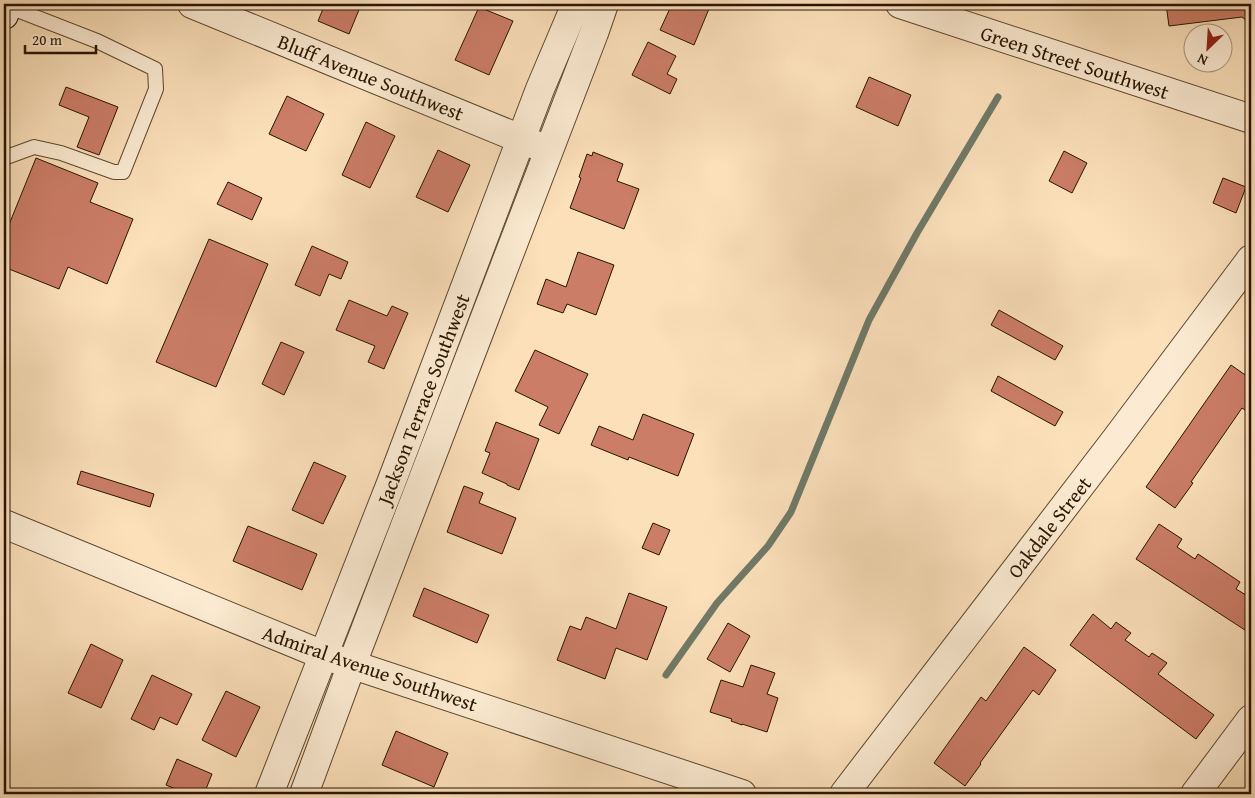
<svg xmlns="http://www.w3.org/2000/svg" width="1255" height="798" font-family="'Gentium Book Plus',serif">
<style>
.lines{fill:none;stroke-linecap:round;stroke-linejoin:round}
.stream{stroke:#6f7a67;stroke-width:7}
.building{fill:#cb7d67;stroke:#281500}
.lane-casing{stroke:#5d482e;stroke-width:16}
.street-casing{stroke:#5d482e;stroke-width:30}
.secondary-casing{stroke:#281500;stroke-width:30}
.lane{stroke:#fcebd2;stroke-width:14}
.street{stroke:#fcebd2;stroke-width:28}
.secondary{stroke:#fcebd2;stroke-width:28}
.labels{text-anchor:middle;dominant-baseline:central;stroke-width:4;stroke-linejoin:round;paint-order:stroke}
.street-label{font-size:20px;fill:#281500;stroke:#fcebd2}
</style>
<rect width="100%" height="100%" fill="#fbe0ba"/>
<filter id="stains"><feTurbulence type="fractalNoise" baseFrequency=".004" numOctaves="4"/><feColorMatrix values="0 0 0 0 .2 0 0 0 0 .09 0 0 0 0 .02 0 0 0 .5 -.17"/></filter>
<radialGradient id="worn" r=".72"><stop offset=".6" stop-color="#630" stop-opacity="0"/><stop offset="1" stop-color="#630" stop-opacity=".3"/></radialGradient>
<g class="lines">
<path class="stream" d="M 666,675 L 717,603 L 768,546 L 791,512 L 869,320 L 917,233 L 998,97"/>
</g>
<g class="building">
<path d="M 325,4 L 358,4 L 361,5 L 349,34 L 318,21 Z"/>
<path d="M 672,4 L 711,4 L 694,45 L 660,30 Z"/>
<path d="M 1166,4 L 1251,4 L 1251,24 L 1242,17 L 1169,26 Z"/>
<path d="M 479,7 L 513,21 L 489,75 L 455,60 Z"/>
<path d="M 648,42 L 676,56 L 667,74 L 677,79 L 670,94 L 632,75 Z"/>
<path d="M 869,77 L 911,95 L 898,126 L 856,107 Z"/>
<path d="M 66,87 L 118,107 L 99,155 L 77,147 L 89,117 L 59,105 Z"/>
<path d="M 287,96 L 324,114 L 306,151 L 269,134 Z"/>
<path d="M 366,122 L 395,136 L 370,188 L 342,175 Z"/>
<path d="M 438,150 L 470,165 L 448,212 L 416,197 Z"/>
<path d="M 1064,151 L 1087,163 L 1072,193 L 1049,181 Z"/>
<path d="M 593,152 L 623,164 L 617,181 L 639,189 L 624,229 L 570,208 L 581,178 L 579,177 L 587,154 L 592,156 Z"/>
<path d="M 36,158 L 98,183 L 90,202 L 133,219 L 107,284 L 68,267 L 59,289 L 4,267 L 4,237 Z"/>
<path d="M 1223,178 L 1246,187 L 1236,213 L 1213,203 Z"/>
<path d="M 228,182 L 262,198 L 252,220 L 217,204 Z"/>
<path d="M 209,239 L 268,264 L 216,387 L 156,362 Z"/>
<path d="M 312,246 L 348,262 L 341,279 L 329,274 L 320,296 L 295,285 Z"/>
<path d="M 578,252 L 614,265 L 596,315 L 567,304 L 563,313 L 537,304 L 546,279 L 566,287 Z"/>
<path d="M 349,300 L 387,316 L 392,306 L 408,313 L 384,369 L 368,362 L 375,346 L 336,330 Z"/>
<path d="M 999,310 L 1063,346 L 1055,360 L 991,325 Z"/>
<path d="M 281,342 L 304,352 L 284,395 L 262,384 Z"/>
<path d="M 535,350 L 588,374 L 559,434 L 539,425 L 548,407 L 515,391 Z"/>
<path d="M 1231,365 L 1251,379 L 1251,408 L 1248,412 L 1242,408 L 1191,482 L 1193,483 L 1175,508 L 1146,487 Z"/>
<path d="M 998,376 L 1063,412 L 1055,426 L 991,391 Z"/>
<path d="M 643,414 L 694,434 L 678,476 L 629,457 L 628,460 L 591,445 L 599,426 L 633,440 Z"/>
<path d="M 496,422 L 539,439 L 519,490 L 507,485 L 507,484 L 482,473 L 490,453 L 485,451 Z"/>
<path d="M 314,462 L 346,476 L 323,524 L 292,510 Z"/>
<path d="M 81,471 L 154,494 L 150,507 L 77,484 Z"/>
<path d="M 464,486 L 483,493 L 479,503 L 516,518 L 502,554 L 447,532 Z"/>
<path d="M 653,523 L 670,530 L 659,555 L 642,548 Z"/>
<path d="M 1159,524 L 1182,539 L 1177,547 L 1195,559 L 1198,554 L 1240,582 L 1236,589 L 1251,598 L 1251,634 L 1136,559 Z"/>
<path d="M 248,526 L 317,554 L 302,590 L 233,561 Z"/>
<path d="M 424,588 L 489,615 L 477,643 L 413,616 Z"/>
<path d="M 629,593 L 667,607 L 647,660 L 616,648 L 605,679 L 557,660 L 570,626 L 581,630 L 586,617 L 616,629 Z"/>
<path d="M 1093,614 L 1111,629 L 1116,622 L 1131,633 L 1125,640 L 1149,657 L 1152,653 L 1167,663 L 1158,674 L 1214,715 L 1196,739 L 1070,645 Z"/>
<path d="M 728,623 L 750,636 L 730,672 L 707,659 Z"/>
<path d="M 91,644 L 123,660 L 101,708 L 68,693 Z"/>
<path d="M 1024,647 L 1056,670 L 1039,695 L 1033,690 L 980,763 L 981,764 L 965,786 L 934,763 L 981,697 L 986,701 Z"/>
<path d="M 751,665 L 775,673 L 767,694 L 778,698 L 767,732 L 742,724 L 742,725 L 731,721 L 732,719 L 710,712 L 721,680 L 743,687 Z"/>
<path d="M 152,675 L 192,694 L 177,725 L 160,717 L 154,730 L 131,719 Z"/>
<path d="M 226,691 L 260,707 L 236,757 L 202,740 Z"/>
<path d="M 396,731 L 448,753 L 434,787 L 382,765 Z"/>
<path d="M 177,759 L 212,774 L 204,794 L 188,794 L 166,785 Z"/>
</g>
<g class="lines">
<g class="lane-casing">
<path id="lane" d="M 4,158 L 34,147 L 61,153 L 114,172 L 123,172 L 156,89 L 155,69 L 97,41 L 7,6"/>
</g>
<g class="street-casing">
<g id="street">
<path d="M 192,4 L 538,146"/>
<path d="M 900,4 L 1251,119"/>
<path d="M 4,524 L 323,655 L 742,794"/>
<path d="M 269,794 L 391,483 L 540,89 L 576,4"/>
<path d="M 304,794 L 352,664 L 594,33 L 604,4"/>
<path d="M 844,794 L 1116,439 L 1251,259"/>
<path d="M 1195,794 L 1251,719"/>
</g>
</g>
<g class="secondary-casing">
<path id="secondary" d="M 4,15 L 8,4"/>
</g>
<use href="#lane" class="lane"/>
<use href="#street" class="street"/>
<use href="#secondary" class="secondary"/>
</g>
<g class="labels">
<g class="street-label">
<text transform="translate(1075 62) rotate(18)">Green Street Southwest</text>
<text transform="translate(371 77) rotate(22)">Bluff Avenue Southwest</text>
<text transform="translate(423 399) rotate(-69)">Jackson Terrace Southwest</text>
<text transform="translate(1049 527) rotate(-52)">Oakdale Street</text>
<text transform="translate(370 668) rotate(19)">Admiral Avenue Southwest</text>
</g>
</g>
<rect width="1255" height="798" fill="none" stroke="#fbe0ba" stroke-width="20"/>
<rect x="5" y="5" width="1245" height="788" fill="none" stroke="#281500" stroke-width="2.5"/>
<rect x="10" y="10" width="1235" height="778" fill="none" stroke="#281500"/>
<g transform="translate(1208 48) rotate(205)"><circle r="24" fill="#fcebd2" stroke="#a7957e"/>
<path d="M0-4L9 19L0 12L-9 19Z" fill="#8f2418"/>
<text y="-8" font-size="14" font-weight="bold" text-anchor="middle" fill="#281500">N</text>
</g>
<path d="M25 45v8h71v-8" fill="none" stroke="#281500" stroke-width="2.5"/>
<text x="32" y="45" font-size="15" fill="#281500" stroke="#fcebd2" stroke-width="4" paint-order="stroke">20 m</text>
<rect width="100%" height="100%" filter="url(#stains)"/>
<rect width="100%" height="100%" fill="url(#worn)"/>
</svg>
